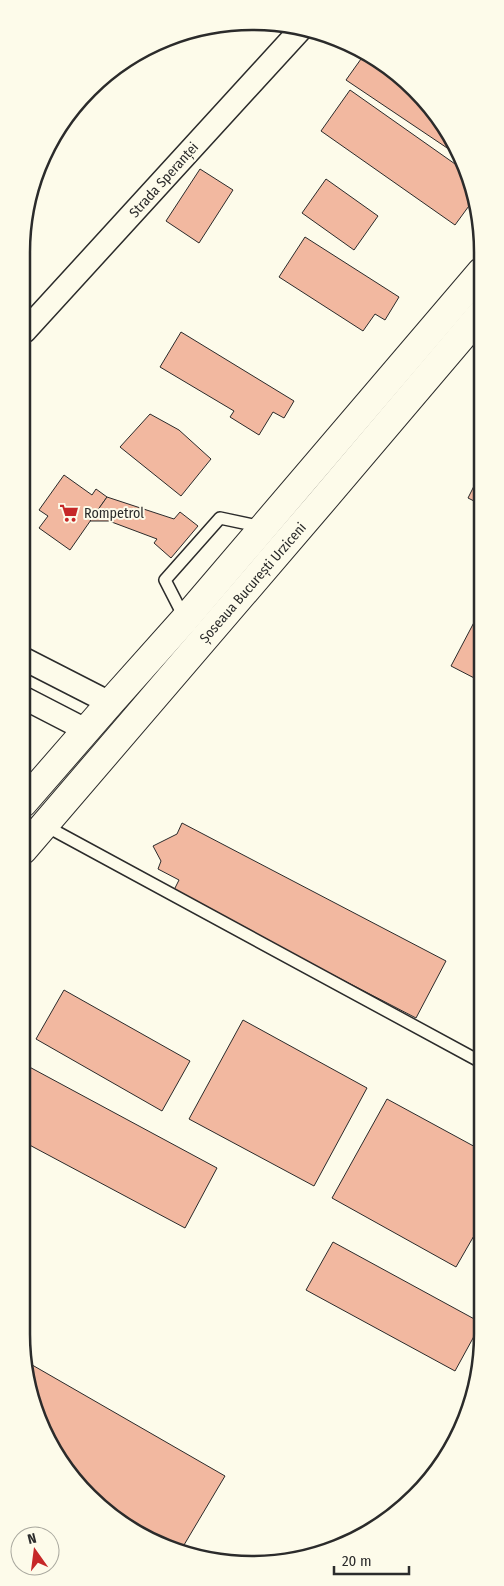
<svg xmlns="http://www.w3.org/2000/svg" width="504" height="1586" font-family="'Fira Sans Condensed',sans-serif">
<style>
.building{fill:#f2b8a0;stroke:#2b2b2b}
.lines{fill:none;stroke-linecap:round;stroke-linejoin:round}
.service-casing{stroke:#2b2b2b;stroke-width:14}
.minor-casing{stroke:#2b2b2b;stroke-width:25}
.trunk-casing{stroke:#2b2b2b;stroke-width:30}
.service{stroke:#fdfbea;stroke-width:11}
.minor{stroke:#fdfbea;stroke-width:22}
.trunk{stroke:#fdfbea;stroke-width:28}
.labels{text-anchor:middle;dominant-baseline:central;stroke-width:4;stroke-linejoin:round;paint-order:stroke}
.street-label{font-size:14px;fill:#2b2b2b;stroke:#fdfbea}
.poi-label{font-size:14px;fill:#2b2b2b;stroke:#fdfbea;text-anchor:start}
.rim{fill:none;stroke:#2b2b2b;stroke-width:2.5}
</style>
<rect width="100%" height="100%" fill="#fdfbea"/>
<g class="building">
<path d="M 366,52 L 415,89 L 459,150 L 462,158 L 346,80 Z"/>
<path d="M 350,90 L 465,171 L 474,199 L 455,225 L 321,131 Z"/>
<path d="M 200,169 L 233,190 L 199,243 L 166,221 Z"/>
<path d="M 326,179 L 378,216 L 354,250 L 302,213 Z"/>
<path d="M 305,237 L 399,297 L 385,320 L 375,314 L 363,331 L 279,277 Z"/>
<path d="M 181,332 L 294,401 L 284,418 L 273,412 L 259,435 L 230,417 L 234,411 L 160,367 Z"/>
<path d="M 150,414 L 179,430 L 211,459 L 181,496 L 120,447 Z"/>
<path d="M 480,474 L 480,504 L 468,498 Z"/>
<path d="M 64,475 L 92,495 L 96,489 L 107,497 L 70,550 L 39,528 L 48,516 L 39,510 Z"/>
<path d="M 107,497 L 174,519 L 180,512 L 198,526 L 171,558 L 154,543 L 157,539 L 109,521 L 90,521 Z"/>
<path d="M 480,611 L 480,681 L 451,666 Z"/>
<path d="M 182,823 L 446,961 L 416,1018 L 173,892 L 179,880 L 158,869 L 161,861 L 153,846 L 177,834 Z"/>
<path d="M 64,990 L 190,1061 L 162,1111 L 36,1039 Z"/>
<path d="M 243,1020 L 367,1088 L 314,1186 L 189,1119 Z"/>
<path d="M 22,1063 L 217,1168 L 185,1228 L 22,1141 Z"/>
<path d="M 387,1099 L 479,1149 L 479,1227 L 456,1267 L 332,1198 Z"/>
<path d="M 333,1242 L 478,1321 L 478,1329 L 455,1371 L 306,1290 Z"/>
<path d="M 27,1362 L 225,1476 L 181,1550 L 154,1542 L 144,1536 L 79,1486 L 39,1422 Z"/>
</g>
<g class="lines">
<g class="service-casing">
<g id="service">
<path d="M 185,619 L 165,580 L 220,518 L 262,527"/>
<path d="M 44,825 L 479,1061"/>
</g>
</g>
<g class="minor-casing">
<g id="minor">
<path d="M 25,331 L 302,28"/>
<path d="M 24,659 L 110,703"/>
<path d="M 24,698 L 86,730"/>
</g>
</g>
<g class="trunk-casing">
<g id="trunk">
<path d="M 23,803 L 110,703 L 185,619 L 481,272"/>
<path d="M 23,850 L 318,506 L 481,314"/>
</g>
</g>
<use href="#service" class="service"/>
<use href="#minor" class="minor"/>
<use href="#trunk" class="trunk"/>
</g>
<defs>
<g id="supermarket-bare" transform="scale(1.5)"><path d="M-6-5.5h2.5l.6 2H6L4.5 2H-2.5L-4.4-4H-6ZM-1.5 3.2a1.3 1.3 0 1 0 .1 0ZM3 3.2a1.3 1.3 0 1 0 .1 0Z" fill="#c62828" stroke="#fdfbea" stroke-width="2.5" paint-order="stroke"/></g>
</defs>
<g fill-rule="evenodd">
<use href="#supermarket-bare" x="69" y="513"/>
</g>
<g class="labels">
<g class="street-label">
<text transform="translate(164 180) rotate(-48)">Strada Speranței</text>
<text transform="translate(253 583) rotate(-49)">Șoseaua București Urziceni</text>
</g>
<g class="poi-label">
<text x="84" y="513">Rompetrol</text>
</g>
</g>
<path d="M0 0H504V1586H0ZM252 30H252A222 222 0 0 1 474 252V1334A222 222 0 0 1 252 1556H252A222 222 0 0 1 30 1334V252A222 222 0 0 1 252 30Z" fill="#fdfbea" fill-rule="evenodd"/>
<path class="rim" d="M252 30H252A222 222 0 0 1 474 252V1334A222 222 0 0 1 252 1556H252A222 222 0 0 1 30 1334V252A222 222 0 0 1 252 30Z"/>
<g transform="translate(35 1551) rotate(346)"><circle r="24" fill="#fdfbea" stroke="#a9a89e"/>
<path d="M0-4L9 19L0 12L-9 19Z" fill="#c62828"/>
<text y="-8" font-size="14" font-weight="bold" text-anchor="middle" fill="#2b2b2b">N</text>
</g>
<path d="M334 1566v8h75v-8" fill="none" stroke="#2b2b2b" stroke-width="2.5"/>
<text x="342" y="1566" font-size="15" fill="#2b2b2b" stroke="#fdfbea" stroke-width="4" paint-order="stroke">20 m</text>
</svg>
